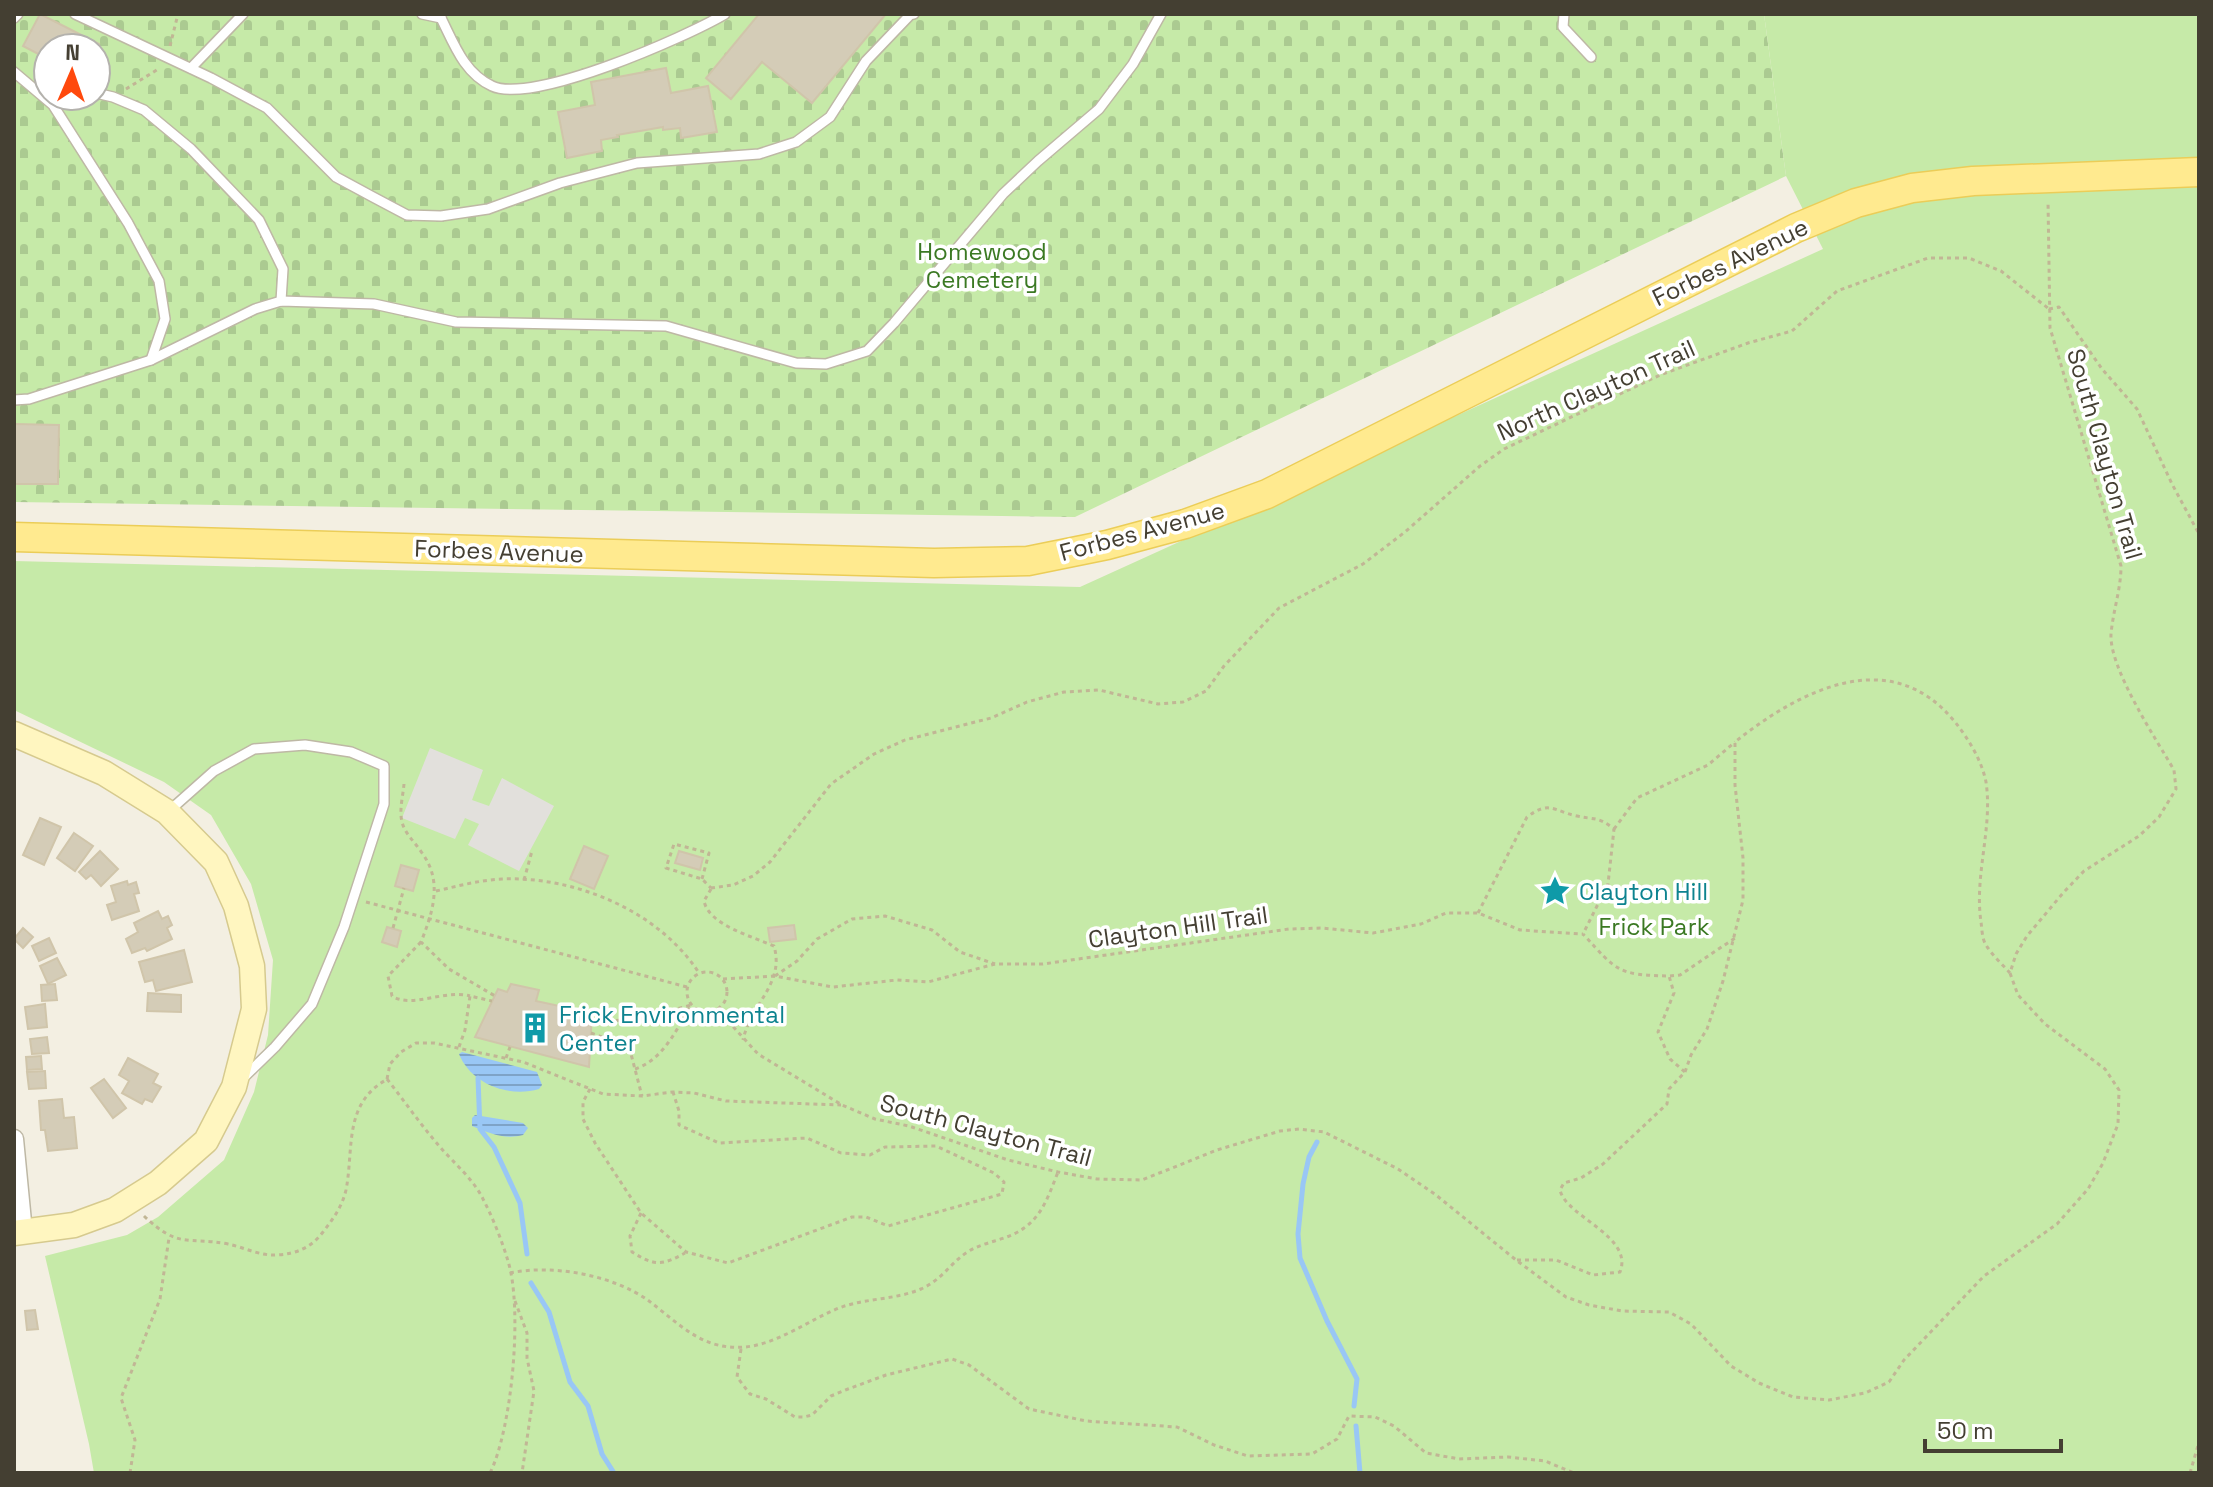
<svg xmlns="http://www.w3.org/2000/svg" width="2213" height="1487" font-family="'Space Grotesk',sans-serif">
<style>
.cemetery{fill:url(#cemetery-stones);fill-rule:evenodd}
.park{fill:#c6eaa8}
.parking{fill:#e2e0dc}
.water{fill:url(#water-rules)}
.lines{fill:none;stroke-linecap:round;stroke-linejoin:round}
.stream{stroke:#99c7f5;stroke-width:5}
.building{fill:#d4ccb7;stroke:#d0c5aa;stroke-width:2}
.lane-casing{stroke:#beb8a5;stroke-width:12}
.street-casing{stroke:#beb8a5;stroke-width:21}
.secondary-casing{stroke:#d6ca8e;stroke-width:27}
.primary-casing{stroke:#ebcd58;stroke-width:31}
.path{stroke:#c1b695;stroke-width:3;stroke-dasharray:4 4;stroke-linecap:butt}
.lane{stroke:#fff;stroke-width:9}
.street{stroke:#fff;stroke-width:18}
.secondary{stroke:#fff6c0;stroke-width:24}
.primary{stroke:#ffea8f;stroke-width:28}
.labels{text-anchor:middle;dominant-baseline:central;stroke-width:7;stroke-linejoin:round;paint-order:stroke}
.park-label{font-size:24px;fill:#3b7923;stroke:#fff}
.street-label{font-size:24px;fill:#443f32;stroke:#fff}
.culture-label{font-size:24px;fill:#0d838f;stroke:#fff;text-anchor:start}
</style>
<defs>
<pattern id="cemetery-stones" width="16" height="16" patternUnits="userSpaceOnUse" patternTransform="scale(2)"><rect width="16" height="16" fill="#c6eaa8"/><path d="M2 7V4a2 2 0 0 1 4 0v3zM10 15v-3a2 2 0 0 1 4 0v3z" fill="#abca91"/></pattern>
<pattern id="water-rules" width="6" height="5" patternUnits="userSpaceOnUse" patternTransform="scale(2)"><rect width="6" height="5" fill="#99c7f5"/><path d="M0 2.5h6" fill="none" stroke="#7ea3c7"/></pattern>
</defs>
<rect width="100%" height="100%" fill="#f3efe2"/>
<path class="cemetery" d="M 14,14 L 1764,14 L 1786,176 L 1075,517 L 14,502 ZM 48,48 L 96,48 L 96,96 L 48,96 Z"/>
<path class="park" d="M 1764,14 L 2199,14 L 2199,1473 L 94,1473 L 89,1444 L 45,1256 L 127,1235 L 158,1217 L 224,1160 L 254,1092 L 268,1035 L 273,960 L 251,884 L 211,815 L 164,782 L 14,710 L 14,561 L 1080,587 L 1823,249 L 1786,176 Z"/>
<path class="parking" d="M 430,748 L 483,770 L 472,800 L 489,806 L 502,778 L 554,806 L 519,871 L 468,845 L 479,824 L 465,818 L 455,839 L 402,818 Z"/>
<g class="water">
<path d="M 462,1052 L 537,1072 L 542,1085 L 539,1089 C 509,1098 471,1084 459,1054 Z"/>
<path d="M 475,1115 L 523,1123 L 528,1128 L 523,1135 C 505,1140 489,1133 472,1126 L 472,1118 Z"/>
</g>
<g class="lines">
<g class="stream">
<path d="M 478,1078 L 480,1129 L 494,1147 L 520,1203 L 527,1254"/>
<path d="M 1317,1142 L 1309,1157 L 1303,1184 L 1298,1234 L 1300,1258 L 1327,1321 L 1357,1379 L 1354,1406"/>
<path d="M 531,1283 L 549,1312 L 570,1382 L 588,1406 L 602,1454 L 614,1473"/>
<path d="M 1356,1426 L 1360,1473"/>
</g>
</g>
<g class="building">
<path d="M 40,14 L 99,44 L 96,49 L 48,48 L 48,59 L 23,46 Z"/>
<path d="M 759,14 L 886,14 L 812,103 L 762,62 L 731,99 L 706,78 Z"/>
<path d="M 666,68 L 671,93 L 708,86 L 717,132 L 681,138 L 680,128 L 663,130 L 663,127 L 617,135 L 618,137 L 601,140 L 602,151 L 567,158 L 558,112 L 595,105 L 591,82 Z"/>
<path d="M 14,424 L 59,425 L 58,484 L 14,484 Z"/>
<path d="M 40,818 L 61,827 L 44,865 L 23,855 Z"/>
<path d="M 74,833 L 93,846 L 75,871 L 57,858 Z"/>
<path d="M 584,846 L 608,856 L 594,889 L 570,879 Z"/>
<path d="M 100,851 L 118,869 L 101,886 L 91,875 L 86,879 L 79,872 Z"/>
<path d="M 679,851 L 703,858 L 700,870 L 675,863 Z"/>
<path d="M 401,865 L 419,870 L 413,891 L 395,886 Z"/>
<path d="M 127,881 L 128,885 L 136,882 L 139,893 L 134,894 L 139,911 L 112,920 L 107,905 L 116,902 L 111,886 Z"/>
<path d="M 158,911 L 162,919 L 168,916 L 172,925 L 167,928 L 172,939 L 147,951 L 145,948 L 132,953 L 126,939 L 138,932 L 134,923 Z"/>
<path d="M 794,925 L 796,939 L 770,942 L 768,928 Z"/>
<path d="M 387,927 L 401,931 L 397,947 L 382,942 Z"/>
<path d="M 23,928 L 33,937 L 23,948 L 14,939 Z"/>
<path d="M 49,938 L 56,953 L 39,961 L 32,946 Z"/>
<path d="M 184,950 L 192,982 L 156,991 L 153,980 L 145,982 L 139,962 Z"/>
<path d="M 57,958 L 66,975 L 48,984 L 40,966 Z"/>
<path d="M 55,984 L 57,1000 L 42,1001 L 41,985 Z"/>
<path d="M 511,984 L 539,990 L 536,1001 L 592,1013 L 589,1067 L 475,1037 L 498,989 L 507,992 Z"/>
<path d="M 148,993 L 181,995 L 181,1012 L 147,1011 Z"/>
<path d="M 45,1004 L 47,1027 L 28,1029 L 25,1007 Z"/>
<path d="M 47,1037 L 49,1053 L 32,1054 L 30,1039 Z"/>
<path d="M 41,1056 L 42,1069 L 27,1070 L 26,1057 Z"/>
<path d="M 128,1058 L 158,1074 L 153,1083 L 161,1087 L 152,1102 L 145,1099 L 142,1104 L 122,1093 L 129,1081 L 119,1075 Z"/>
<path d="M 45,1071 L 46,1088 L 29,1089 L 27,1072 Z"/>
<path d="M 104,1079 L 126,1108 L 113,1118 L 91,1088 Z"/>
<path d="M 62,1099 L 64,1118 L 74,1117 L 77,1148 L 48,1151 L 45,1130 L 41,1130 L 39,1101 Z"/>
<path d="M 35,1310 L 38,1329 L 27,1330 L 25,1311 Z"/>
</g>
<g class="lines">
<g class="lane-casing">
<g id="lane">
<path d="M 75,14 L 211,78 L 267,108 L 336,177 L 373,197 L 407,215 L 441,216 L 488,209 L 560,183 L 637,163 L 759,154 L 796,142 L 830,117 L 866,61 L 910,15 L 914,14"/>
<path d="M 422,14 L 441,18"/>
<path d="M 441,14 L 441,18 C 454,44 464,73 492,86 C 532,105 686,37 725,14"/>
<path d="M 1564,14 L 1563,27 L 1591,57"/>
<path d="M 14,18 L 18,14"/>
<path d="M 191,68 L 243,14"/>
<path d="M 14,72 L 53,105 L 128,223 L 159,281 L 165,319 L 151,360"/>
<path d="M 96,93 L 113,97 L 144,110 L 191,149 L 259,220 L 283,269 L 281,301"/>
<path d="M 14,400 L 29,399 L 151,360 L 255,309 L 281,301 L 374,304 L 456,322 L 666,326 L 796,363 L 826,364 L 867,351 L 894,323 L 1003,194 L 1038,161 L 1099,109 L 1133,64 L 1161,14"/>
<path d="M 169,811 L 214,771 L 254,749 L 305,745 L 351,752 L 384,766 L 384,804 L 344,927 L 312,1004 L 275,1047 L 242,1079"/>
</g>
</g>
<g class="street-casing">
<path id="street" d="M 14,1139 L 23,1232"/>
</g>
<g class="secondary-casing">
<path id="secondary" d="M 14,734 L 104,773 L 167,812 L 216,862 L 236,906 L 252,966 L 254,1009 L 234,1087 L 206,1141 L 158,1183 L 115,1210 L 74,1225 L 14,1233"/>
</g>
<g class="primary-casing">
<path id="primary" d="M 14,537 L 934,563 L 1028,561 L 1107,545 L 1185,524 L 1267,494 L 1796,228 L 1856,203 L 1912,188 L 1973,181 L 2199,172"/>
</g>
<g class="path">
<path d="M 170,46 L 178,14"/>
<path d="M 126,89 L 160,68"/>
<path d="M 2049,309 L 2059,307 L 2102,369 L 2137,409 L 2172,484 L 2199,534"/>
<path d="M 404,784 C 403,796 399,810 402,822 C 405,834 415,842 422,853 C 443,881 433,912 421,942 L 449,969 L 495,996"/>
<path d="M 1614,829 L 1637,798 L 1708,765 L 1735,742"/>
<path d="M 702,879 L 709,853 L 674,844 L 666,868 L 702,879 L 711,888"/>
<path d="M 524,880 L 532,851"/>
<path d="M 711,888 L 733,885 L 753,876 L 770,862 L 831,784 L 874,754 L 905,740 L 991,718 L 1027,702 L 1064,692 L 1099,690 L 1158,704 L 1183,702 L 1206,691 L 1224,666 L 1279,608 L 1363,564 L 1405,532 L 1480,466 L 1504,449 L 1660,375 L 1748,343 L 1792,331 L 1837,291 L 1928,258 L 1969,258 L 2001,271 L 2049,309"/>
<path d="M 711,889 L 704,901 C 709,925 751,936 774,946 C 785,984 751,1003 743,1040"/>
<path d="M 436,891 C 458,886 480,880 502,879 C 575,876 659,911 699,973"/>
<path d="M 366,902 L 687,987"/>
<path d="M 1478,913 L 1527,817 C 1550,800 1553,811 1577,816 C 1594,820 1598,816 1614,829 L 1608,884 L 1583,934"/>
<path d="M 393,928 L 404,888"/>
<path d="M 421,942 L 388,976 L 392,996 C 412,1009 444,989 470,996"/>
<circle cx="707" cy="992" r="20"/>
<path d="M 775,976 L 797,961 L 817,939 L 852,919 L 885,916 L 932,930 L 960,952 L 995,964"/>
<path d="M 1670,976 L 1680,975 L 1735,938"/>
<path d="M 723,979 L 775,976 L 833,987 L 897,980 L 928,982 L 995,964 L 1043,964 L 1289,929 L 1322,928 L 1373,933 L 1421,924 L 1446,913 L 1478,913 L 1520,930 L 1583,934"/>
<path d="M 717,1009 L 758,1054 L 842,1105 L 875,1119 L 909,1126 L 1008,1160 L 1058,1172 L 1097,1179 L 1142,1180 L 1217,1150 L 1280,1131 L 1299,1129 L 1324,1132 L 1398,1169 L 1436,1195 L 1516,1260 L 1566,1297 L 1589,1305 L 1622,1311 L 1669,1312 L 1691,1324 L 1731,1366 L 1759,1383 L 1793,1397 L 1829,1400 L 1865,1393 L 1889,1382 L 1904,1360 L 1984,1276 L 2057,1224 L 2088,1189 L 2103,1163 L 2118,1124 L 2119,1090 L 2105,1069 L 2045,1024 L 2018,995 L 2010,973 L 2016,954 L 2027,936 L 2063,893 L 2084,871 L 2139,836 L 2159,817 L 2176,789 L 2174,770 C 2156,739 2109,668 2111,634 C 2113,611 2121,589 2121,566 L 2050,328 L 2048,201"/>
<path d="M 592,1022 L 641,1019 L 691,1005"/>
<path d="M 591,1033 L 624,1045 L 631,1054 L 642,1096"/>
<path d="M 459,1047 L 465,1030 L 470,996 L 492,1001"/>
<path d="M 506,1058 L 510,1047"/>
<path d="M 635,1069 C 663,1060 677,1029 691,1005"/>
<path d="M 1685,1072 L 1691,1055 L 1707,1029 L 1723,981 L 1743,900 L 1743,858 L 1735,785 L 1735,742 C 1800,690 1891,643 1955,722 C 1968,738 1982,761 1986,782 C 1993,828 1974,875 1981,922 C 1982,929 1982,939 1986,945 C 1992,955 2002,964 2010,973"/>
<path d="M 387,1079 L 390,1064 L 401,1052 L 416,1043 L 434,1043 L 523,1062 L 603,1094 L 642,1096 L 673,1092 L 694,1093 L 726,1101 L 841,1105"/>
<path d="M 387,1079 C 405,1102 421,1125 440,1147 C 454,1163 474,1180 483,1199 C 493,1218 502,1241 508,1261 C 523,1309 512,1429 490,1473"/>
<path d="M 590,1089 L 583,1102 L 583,1119 L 595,1143 L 641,1213 L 686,1252 L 728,1263 L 852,1217 L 866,1217 L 888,1226 L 1002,1194 L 1004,1182 L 994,1173 L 936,1146 L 885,1147 L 870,1155 L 841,1153 L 807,1138 L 719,1143 L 679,1125 L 679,1111 L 673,1092"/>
<path d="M 641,1213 L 630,1236 L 632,1252 C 655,1266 661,1266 685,1253"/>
<path d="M 144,1216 C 180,1250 187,1236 228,1244 C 243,1247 260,1256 276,1255 C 296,1254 311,1248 323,1232 C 333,1219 342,1207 346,1190 C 354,1150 343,1104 386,1080"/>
<path d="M 1517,1260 L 1556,1260 L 1593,1275 L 1620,1272 C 1634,1236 1566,1217 1560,1190 L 1564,1183 L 1581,1178 L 1603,1164 L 1667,1104 L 1669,1089 L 1685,1072 L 1670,1059 L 1658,1032 L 1674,993 L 1669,976 C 1617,975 1617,971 1583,934"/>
<path d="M 510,1273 C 553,1264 613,1275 649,1301 C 669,1316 690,1337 714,1344 C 762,1358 797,1325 839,1308 C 865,1298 895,1300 921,1289 C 942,1280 951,1262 969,1251 C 986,1241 1008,1240 1024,1228 C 1043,1215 1050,1192 1058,1172"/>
<path d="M 515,1301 L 527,1333 L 527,1358 L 534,1391 L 522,1473"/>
<path d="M 741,1349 L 737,1377 L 750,1394 L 766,1399 L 795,1417 L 804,1417 L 812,1415 L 831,1396 L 848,1389 L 886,1375 L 952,1359 L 969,1365 L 1029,1409 L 1086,1421 L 1177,1427 L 1214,1445 L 1248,1456 L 1312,1454 L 1337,1439 L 1349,1416 L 1375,1417 L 1394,1426 L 1426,1453 L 1459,1459 L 1508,1457 L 1545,1461 L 1574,1473"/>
<path d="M 130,1473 L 135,1440 L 121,1398 L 160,1299 L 169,1238"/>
<path d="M 2190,1473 L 2199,1442"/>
</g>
<use href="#lane" class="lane"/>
<use href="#street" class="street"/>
<use href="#secondary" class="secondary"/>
<use href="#primary" class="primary"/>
</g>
<defs>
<g id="sight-bare" transform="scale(2.4)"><path d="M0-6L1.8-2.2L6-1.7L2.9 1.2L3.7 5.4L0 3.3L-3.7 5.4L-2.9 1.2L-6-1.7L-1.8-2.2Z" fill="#0f9aa8" stroke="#fff" stroke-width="2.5" paint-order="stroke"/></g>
<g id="building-bare" transform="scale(2.4)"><path d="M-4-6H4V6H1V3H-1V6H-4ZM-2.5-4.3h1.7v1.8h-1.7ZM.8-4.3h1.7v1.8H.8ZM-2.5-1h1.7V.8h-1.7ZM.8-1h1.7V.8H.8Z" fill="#0f9aa8" stroke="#fff" stroke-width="2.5" paint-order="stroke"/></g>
</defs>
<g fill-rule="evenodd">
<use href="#sight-bare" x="1555" y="891"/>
<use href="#building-bare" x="535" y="1028"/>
</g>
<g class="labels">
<g class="park-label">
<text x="982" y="251">Homewood<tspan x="982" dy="28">Cemetery</tspan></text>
<text x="1654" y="926">Frick Park</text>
</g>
<g class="street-label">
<text transform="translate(1730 262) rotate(-26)">Forbes Avenue</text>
<text transform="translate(1596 390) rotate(-24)">North Clayton Trail</text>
<text transform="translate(2105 454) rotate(74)">South Clayton Trail</text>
<text transform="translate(1142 531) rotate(-15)">Forbes Avenue</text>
<text transform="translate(499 551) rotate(2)">Forbes Avenue</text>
<text transform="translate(1178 927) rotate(-8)">Clayton Hill Trail</text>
<text transform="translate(986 1130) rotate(15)">South Clayton Trail</text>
</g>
<g class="culture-label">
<text x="1579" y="891">Clayton Hill</text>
<text x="559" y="1014">Frick Environmental<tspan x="559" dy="28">Center</tspan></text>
</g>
</g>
<rect width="2213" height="1487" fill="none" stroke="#443f32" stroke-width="32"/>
<g transform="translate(72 72) rotate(2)"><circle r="38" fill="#ffffff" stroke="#b4b2ad" stroke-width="2"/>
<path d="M0-6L14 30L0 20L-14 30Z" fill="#ff490d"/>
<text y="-12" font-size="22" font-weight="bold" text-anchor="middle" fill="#443f32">N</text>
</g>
<path d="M1925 1439v12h136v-12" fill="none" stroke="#443f32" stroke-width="4"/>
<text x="1937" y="1439" font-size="24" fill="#443f32" stroke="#ffffff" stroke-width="6" paint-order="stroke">50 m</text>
</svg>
